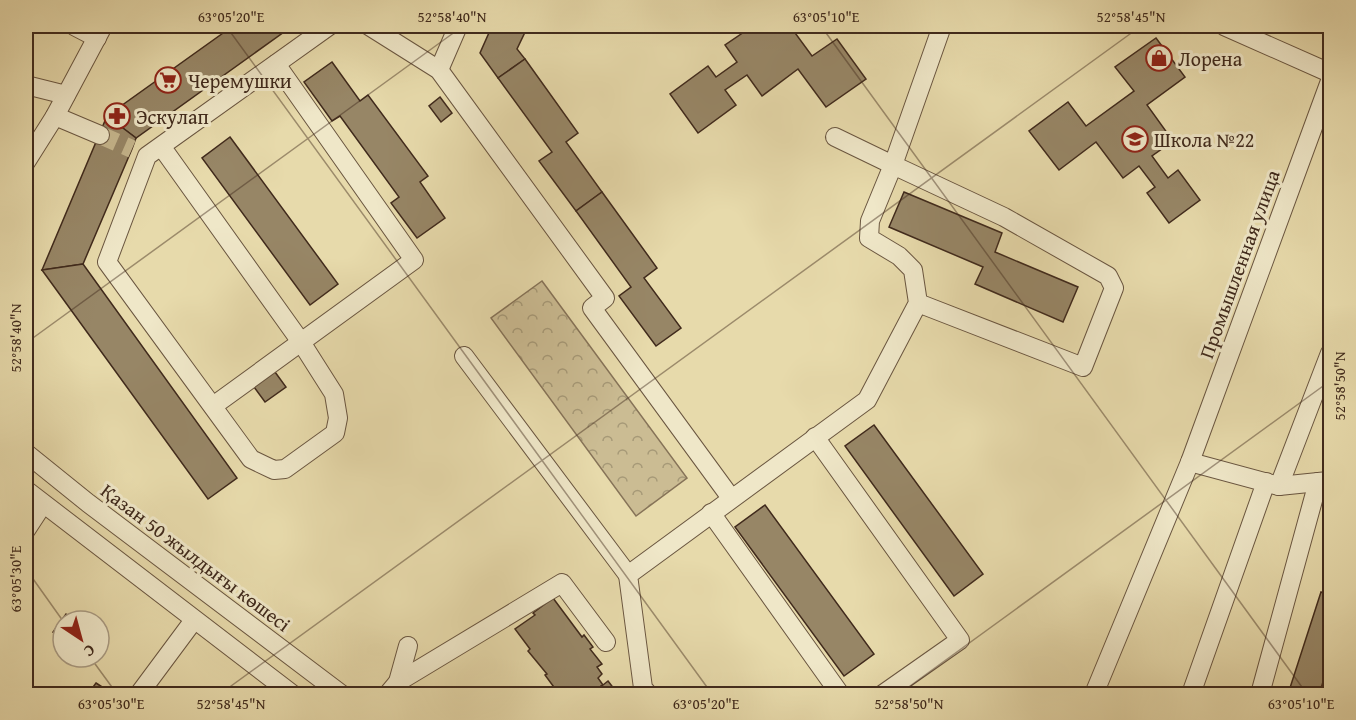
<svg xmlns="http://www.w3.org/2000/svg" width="1356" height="720" font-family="'Gentium Book Plus',serif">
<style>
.forest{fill:url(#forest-crowns);stroke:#867358;stroke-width:1.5}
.building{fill:#978666;stroke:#402a1c;stroke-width:1.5}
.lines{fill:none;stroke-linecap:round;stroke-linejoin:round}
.minor-tunnel{stroke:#c6b78e;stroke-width:18;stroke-dasharray:18 9;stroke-linecap:butt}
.minor-casing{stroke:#6a5640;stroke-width:20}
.minor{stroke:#efe7c8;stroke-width:18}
.ticks{fill:none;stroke:#402a1c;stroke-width:1.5;stroke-opacity:0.45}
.labels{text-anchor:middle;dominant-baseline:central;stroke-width:6;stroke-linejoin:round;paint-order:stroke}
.poi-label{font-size:20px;fill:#402a1c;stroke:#efe7c8;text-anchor:start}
.street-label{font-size:20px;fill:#402a1c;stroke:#efe7c8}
.neatline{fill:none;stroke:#402a1c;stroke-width:2}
.ticks-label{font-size:15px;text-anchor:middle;fill:#402a1c}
</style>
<defs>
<pattern id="forest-crowns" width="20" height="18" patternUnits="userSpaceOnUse" patternTransform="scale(1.5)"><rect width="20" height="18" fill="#cbbc93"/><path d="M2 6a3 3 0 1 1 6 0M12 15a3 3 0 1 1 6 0" fill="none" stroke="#a69977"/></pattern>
</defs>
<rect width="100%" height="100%" fill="#e7daab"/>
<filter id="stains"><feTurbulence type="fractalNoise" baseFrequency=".00333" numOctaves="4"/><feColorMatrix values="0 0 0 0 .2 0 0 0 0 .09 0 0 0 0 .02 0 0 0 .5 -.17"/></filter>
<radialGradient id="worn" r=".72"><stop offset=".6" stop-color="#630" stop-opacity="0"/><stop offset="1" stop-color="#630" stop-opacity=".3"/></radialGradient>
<path class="forest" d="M 542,281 L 687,478 L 636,516 L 491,318 Z"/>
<g class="building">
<path d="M 233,26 L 291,27 L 136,138 L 107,116 Z"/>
<path d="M 492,26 L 528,26 L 517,49 L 525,59 L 498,78 L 480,53 Z"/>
<path d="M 753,26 L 790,26 L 812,56 L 837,39 L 866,79 L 826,107 L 798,69 L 762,96 L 747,75 L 725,90 L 736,105 L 698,133 L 670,94 L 708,66 L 716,77 L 737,62 L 725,45 Z"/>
<path d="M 1156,38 L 1185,77 L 1147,105 L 1173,141 L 1152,156 L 1168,178 L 1178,170 L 1200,200 L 1169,223 L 1147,193 L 1155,187 L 1139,166 L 1123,178 L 1096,142 L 1059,170 L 1029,131 L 1068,102 L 1086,126 L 1134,91 L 1115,67 Z"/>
<path d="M 525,59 L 578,133 L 566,142 L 602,192 L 576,211 L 539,161 L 552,152 L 498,78 Z"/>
<path d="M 332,62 L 360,101 L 368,95 L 428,176 L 420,182 L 445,218 L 417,238 L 391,203 L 399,197 L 340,116 L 332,121 L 304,82 Z"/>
<path d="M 440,97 L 452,113 L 441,122 L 429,106 Z"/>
<path d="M 107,116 L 136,138 L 132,149 L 83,264 L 42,270 Z"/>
<path d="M 230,137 L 338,284 L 310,305 L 202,158 Z"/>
<path d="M 602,192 L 657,268 L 644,278 L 681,328 L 656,346 L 619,296 L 631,287 L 576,211 Z"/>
<path d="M 904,192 L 1002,233 L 995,252 L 1078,287 L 1063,322 L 975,284 L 983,267 L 889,227 Z"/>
<path d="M 83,264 L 237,478 L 208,499 L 42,270 Z"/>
<path d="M 275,372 L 286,387 L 265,402 L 254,387 Z"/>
<path d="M 874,425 L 983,574 L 954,596 L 845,446 Z"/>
<path d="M 765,505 L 874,654 L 844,676 L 735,527 Z"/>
<path d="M 1321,592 L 1330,595 L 1330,665 L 1329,664 L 1319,694 L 1288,694 Z"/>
<path d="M 553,598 L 582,637 L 584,635 L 593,647 L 590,649 L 602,664 L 597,667 L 602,674 L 598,678 L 603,685 L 589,694 L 567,694 L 565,691 L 559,694 L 545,675 L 547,674 L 528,651 L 530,649 L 515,629 L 535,615 L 533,613 Z"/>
<path d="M 66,614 L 75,621 L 63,621 L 63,640 L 53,632 Z"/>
<path d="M 608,681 L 618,694 L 589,694 L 603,685 Z"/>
<path d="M 96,683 L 113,694 L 88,694 Z"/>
</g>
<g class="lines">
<path class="minor-tunnel" d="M 100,135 L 132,149"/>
<g class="minor-casing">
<g id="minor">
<path d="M 74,26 L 97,38"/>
<path d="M 369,26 L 439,70 L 605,298 L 592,308 L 731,498"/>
<path d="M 1224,26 L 1330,73"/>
<path d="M 439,70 L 458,26"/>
<path d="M 26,85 L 66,95"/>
<path d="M 55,116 L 100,135"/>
<path d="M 835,137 L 893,165 L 942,26"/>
<path d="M 161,146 L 301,342 L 334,394 L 338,418 L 335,433 L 285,469 L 274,470 L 251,459 L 107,262 L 147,156 L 329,26"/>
<path d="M 26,162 L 55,116 L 103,26"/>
<path d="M 464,356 L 628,575"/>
<path d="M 213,406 L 414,260 L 276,64"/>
<path d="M 815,437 L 960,640 L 883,694"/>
<path d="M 26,453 L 88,503 L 341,694"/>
<path d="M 1190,462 L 1279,486 L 1328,481"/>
<path d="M 1279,486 L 1330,353"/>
<path d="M 26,490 L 292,694"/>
<path d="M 711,513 L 840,694"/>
<path d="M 26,530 L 43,504"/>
<path d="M 398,682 L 408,646"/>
<path d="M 139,694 L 194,620"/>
<path d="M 388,694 L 398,682 L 562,583 L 606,642"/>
<path d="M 648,694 L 643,688 L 628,575 L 867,400 L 918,303 L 913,270 L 899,256 L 869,238 L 870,221 L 893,165 L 1004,217 L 1108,276 L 1114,288 L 1083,367 L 918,303"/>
<path d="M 1094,694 L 1190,462 L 1330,81"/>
<path d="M 1191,694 L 1266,482"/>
<path d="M 1260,694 L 1318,482"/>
</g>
</g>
<use href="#minor" class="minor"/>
</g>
<path class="ticks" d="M 226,26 L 712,694M 821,26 L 1307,694M 26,343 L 463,26M 26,569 L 63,621M 90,657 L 117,694M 220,694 L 1141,26M 899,694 L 1330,381"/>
<defs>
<g id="shop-ring" transform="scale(1.35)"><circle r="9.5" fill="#efe7c8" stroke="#8f2418" stroke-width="1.5"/><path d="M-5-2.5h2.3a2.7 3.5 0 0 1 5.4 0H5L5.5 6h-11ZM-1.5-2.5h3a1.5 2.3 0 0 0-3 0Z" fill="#8f2418"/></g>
<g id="supermarket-ring" transform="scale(1.35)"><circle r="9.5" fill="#efe7c8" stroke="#8f2418" stroke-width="1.5"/><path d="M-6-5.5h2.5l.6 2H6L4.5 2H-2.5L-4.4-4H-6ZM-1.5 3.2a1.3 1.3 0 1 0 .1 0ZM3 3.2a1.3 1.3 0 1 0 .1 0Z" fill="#8f2418"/></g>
<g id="pharmacy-ring" transform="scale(1.35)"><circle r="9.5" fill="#efe7c8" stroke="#8f2418" stroke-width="1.5"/><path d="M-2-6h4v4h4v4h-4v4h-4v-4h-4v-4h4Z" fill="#8f2418"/></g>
<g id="school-ring" transform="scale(1.35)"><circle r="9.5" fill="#efe7c8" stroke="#8f2418" stroke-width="1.5"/><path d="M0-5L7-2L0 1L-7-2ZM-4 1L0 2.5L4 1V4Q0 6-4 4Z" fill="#8f2418"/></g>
</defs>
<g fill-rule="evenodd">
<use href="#shop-ring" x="1159" y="58"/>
<use href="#supermarket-ring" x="168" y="80"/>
<use href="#pharmacy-ring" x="117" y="116"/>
<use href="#school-ring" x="1135" y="139"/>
</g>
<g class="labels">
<g class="poi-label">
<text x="1178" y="58">Лорена</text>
<text x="188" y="80">Черемушки</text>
<text x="136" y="116">Эскулап</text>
<text x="1154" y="139">Школа №22</text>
</g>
<g class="street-label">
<text transform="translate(1239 264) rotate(-70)">Промышленная улица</text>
<text transform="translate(196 557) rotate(37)">Қазан 50 жылдығы көшесі</text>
</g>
</g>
<rect width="1356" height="720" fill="none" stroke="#e7daab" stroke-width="66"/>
<g transform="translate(81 639) rotate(144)"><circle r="28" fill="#efe7c8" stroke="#a99b83" stroke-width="1.5"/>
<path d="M0-4.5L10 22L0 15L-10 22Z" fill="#8f2418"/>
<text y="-9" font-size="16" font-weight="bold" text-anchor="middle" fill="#402a1c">С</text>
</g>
<rect x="33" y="33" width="1290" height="654" class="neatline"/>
<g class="ticks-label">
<text x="231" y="22">63°05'20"E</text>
<text x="452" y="22">52°58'40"N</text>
<text x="826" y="22">63°05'10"E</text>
<text x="1131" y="22">52°58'45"N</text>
<text transform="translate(16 338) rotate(-90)" y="5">52°58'40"N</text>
<text transform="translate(1340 386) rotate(-90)" y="5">52°58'50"N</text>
<text transform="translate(16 579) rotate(-90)" y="5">63°05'30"E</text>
<text x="111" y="709">63°05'30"E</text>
<text x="231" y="709">52°58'45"N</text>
<text x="706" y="709">63°05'20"E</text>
<text x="909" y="709">52°58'50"N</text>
<text x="1301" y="709">63°05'10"E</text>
</g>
<rect width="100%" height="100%" filter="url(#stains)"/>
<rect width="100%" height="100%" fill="url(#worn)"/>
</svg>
